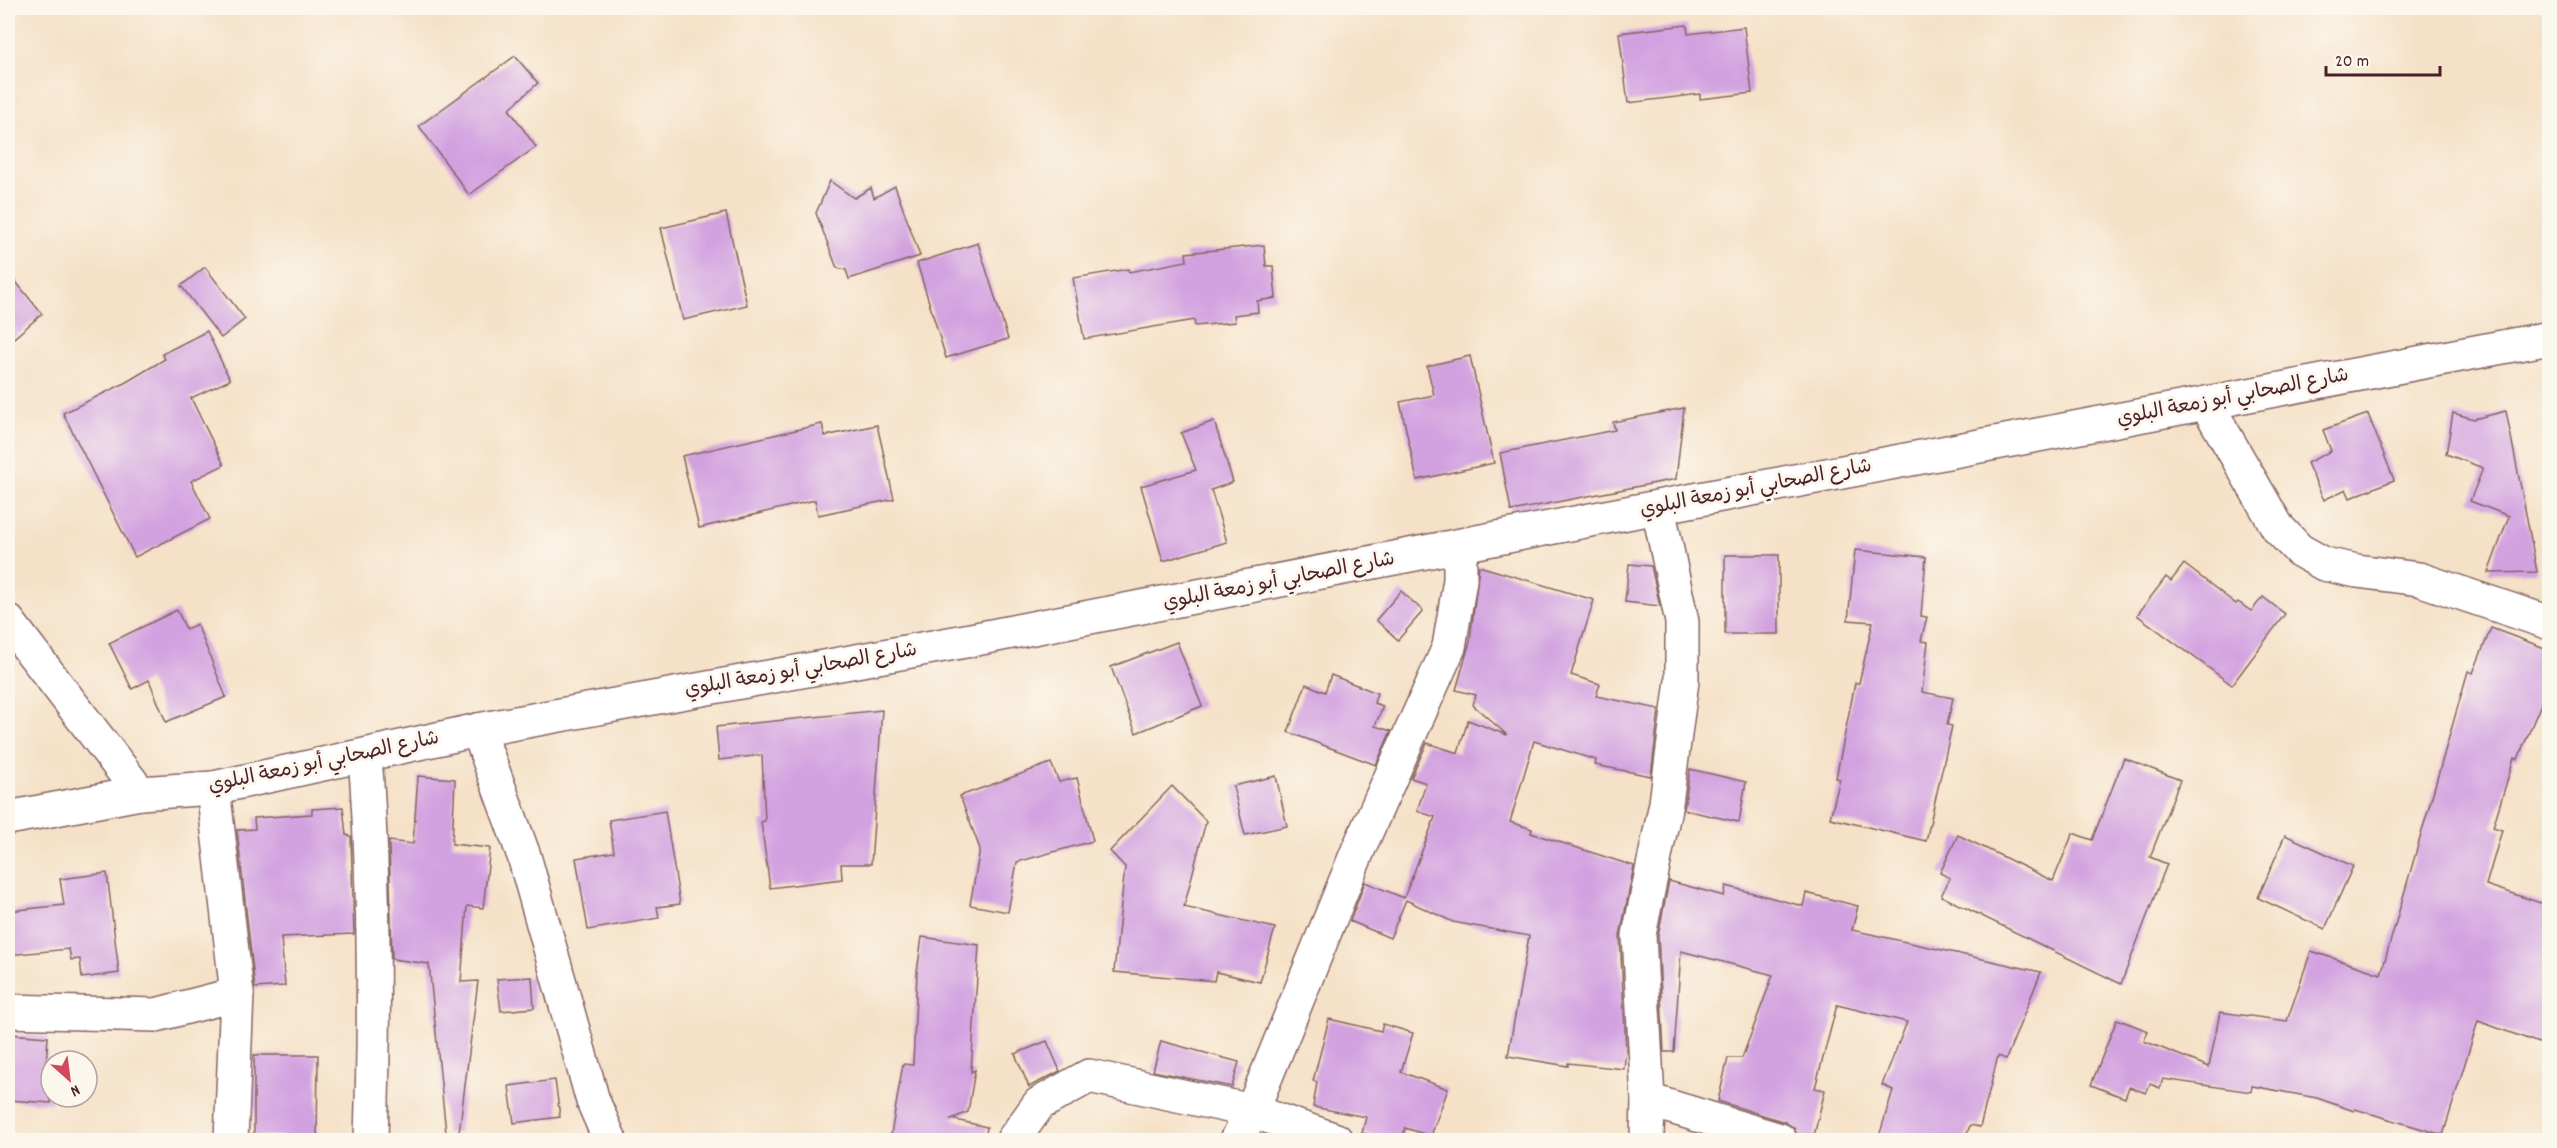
<svg xmlns="http://www.w3.org/2000/svg" width="2557" height="1148" font-family="Dekko,'Playpen Sans Arabic',sans-serif">
<style>
.building{fill:#d2a1e0}
.lines{fill:none;stroke-linecap:round;stroke-linejoin:round}
.minor-casing{stroke:#866362;stroke-width:36}
.minor{stroke:#fff;stroke-width:33}
.labels{text-anchor:middle;dominant-baseline:central;stroke-width:6;stroke-linejoin:round;paint-order:stroke}
.street-label{font-size:20px;fill:#4a1f2b;stroke:#fbf7ec}
</style>
<rect width="100%" height="100%" fill="#fbf7ec"/>
<filter id="ink" filterUnits="userSpaceOnUse"><feTurbulence type="fractalNoise" baseFrequency=".0167" numOctaves="2"/><feDisplacementMap in="SourceGraphic" scale="12" xChannelSelector="R" yChannelSelector="G"/><feConvolveMatrix kernelMatrix="1 2 1 2 8 2 1 2 1" color-interpolation-filters="sRGB"/></filter>
<filter id="wash" filterUnits="userSpaceOnUse"><feTurbulence type="fractalNoise" baseFrequency=".008" numOctaves="4" result="noise"/><feDisplacementMap in="SourceGraphic" scale="24" xChannelSelector="R" yChannelSelector="G"/><feGaussianBlur stdDeviation="1.35" result="paint"/><feColorMatrix in="noise" values="0 0 0 0 0 0 0 0 0 0 0 0 0 0 0 0 0 1.4 0 .05"/><feComposite in="paint" operator="in"/></filter>
<g filter="url(#wash)">
<rect width="100%" height="100%" fill="#f5e1c7"/>
<g id="blocks">
<g class="building">
<path d="M 1687,25 L 1688,34 L 1744,27 L 1752,93 L 1700,99 L 1700,94 L 1628,103 L 1619,33 Z"/>
<path d="M 515,56 L 538,83 L 509,109 L 536,147 L 469,195 L 419,126 Z"/>
<path d="M 830,181 L 854,198 L 871,188 L 874,198 L 895,186 L 920,256 L 849,279 L 846,270 L 837,268 L 816,213 Z"/>
<path d="M 726,213 L 747,305 L 683,320 L 661,228 Z"/>
<path d="M 978,243 L 1008,339 L 946,358 L 917,263 Z"/>
<path d="M 1264,245 L 1266,266 L 1273,266 L 1276,298 L 1257,301 L 1258,312 L 1234,315 L 1235,322 L 1195,326 L 1194,320 L 1084,339 L 1073,278 L 1128,269 L 1129,272 L 1187,261 L 1186,253 Z"/>
<path d="M 205,267 L 245,319 L 221,338 L 181,286 Z"/>
<path d="M 8,272 L 42,314 L 8,343 Z"/>
<path d="M 207,331 L 230,380 L 191,398 L 224,465 L 191,481 L 210,519 L 135,557 L 63,413 L 123,384 L 165,359 L 162,354 Z"/>
<path d="M 1470,356 L 1494,463 L 1417,480 L 1400,402 L 1434,395 L 1427,366 Z"/>
<path d="M 1684,408 L 1676,479 L 1511,511 L 1500,453 L 1615,430 L 1613,422 Z"/>
<path d="M 2506,411 L 2528,524 L 2537,572 L 2488,573 L 2509,516 L 2470,501 L 2483,468 L 2446,454 L 2453,413 L 2474,419 Z"/>
<path d="M 2368,414 L 2394,480 L 2350,498 L 2346,489 L 2324,500 L 2307,463 L 2331,451 L 2323,430 Z"/>
<path d="M 1214,421 L 1233,482 L 1211,490 L 1227,542 L 1163,561 L 1141,486 L 1196,470 L 1181,433 Z"/>
<path d="M 822,424 L 825,436 L 877,425 L 894,499 L 818,515 L 815,500 L 699,528 L 682,456 Z"/>
<path d="M 1855,550 L 1926,557 L 1921,616 L 1927,617 L 1921,641 L 1928,642 L 1922,692 L 1953,698 L 1947,725 L 1952,726 L 1926,841 L 1830,818 L 1840,779 L 1836,778 L 1855,683 L 1859,683 L 1873,622 L 1848,620 Z"/>
<rect x="1725" y="555" width="54" height="79"/>
<path d="M 1629,564 L 1651,566 L 1660,606 L 1625,602 Z"/>
<path d="M 2184,564 L 2236,604 L 2238,602 L 2251,611 L 2263,597 L 2285,614 L 2232,685 L 2137,615 L 2166,577 L 2171,581 Z"/>
<path d="M 1479,566 L 1594,600 L 1571,675 L 1600,684 L 1596,696 L 1659,709 L 1651,776 L 1595,765 L 1596,760 L 1534,741 L 1510,822 L 1532,829 L 1531,833 L 1634,866 L 1620,936 L 1626,1049 L 1624,1069 L 1568,1063 L 1568,1066 L 1508,1056 L 1529,936 L 1453,922 L 1406,900 L 1390,938 L 1350,921 L 1365,882 L 1404,898 L 1435,817 L 1417,811 L 1426,783 L 1411,778 L 1427,743 L 1458,753 L 1468,720 L 1507,735 L 1473,705 L 1476,695 L 1456,690 L 1470,641 Z"/>
<path d="M 1401,591 L 1423,611 L 1398,640 L 1376,620 Z"/>
<path d="M 177,610 L 186,629 L 197,624 L 226,697 L 166,722 L 149,680 L 132,689 L 109,643 Z"/>
<path d="M 2491,628 L 2550,650 L 2550,682 L 2518,759 L 2514,758 L 2493,827 L 2502,830 L 2486,885 L 2550,906 L 2550,1047 L 2478,1021 L 2443,1135 L 2355,1109 L 2354,1111 L 2317,1098 L 2252,1086 L 2251,1092 L 2163,1079 L 2160,1088 L 2150,1084 L 2146,1093 L 2129,1087 L 2125,1098 L 2091,1085 L 2117,1019 L 2148,1031 L 2144,1041 L 2209,1067 L 2220,1012 L 2287,1021 L 2311,951 L 2381,974 L 2468,671 L 2473,673 Z"/>
<path d="M 1177,642 L 1202,706 L 1136,733 L 1111,667 Z"/>
<path d="M 1331,675 L 1377,693 L 1374,703 L 1383,706 L 1375,726 L 1391,731 L 1376,765 L 1288,732 L 1306,684 L 1325,692 Z"/>
<path d="M 882,710 L 871,864 L 841,864 L 842,879 L 770,888 L 761,822 L 765,821 L 762,755 L 719,760 L 716,727 Z"/>
<path d="M 2124,758 L 2180,780 L 2150,857 L 2167,864 L 2121,984 L 1941,896 L 1950,878 L 1940,873 L 1958,835 L 2053,881 L 2073,833 L 2092,840 Z"/>
<path d="M 1051,763 L 1059,782 L 1077,778 L 1093,841 L 1017,862 L 1008,912 L 970,905 L 980,849 L 960,796 Z"/>
<path d="M 1690,769 L 1746,782 L 1739,822 L 1684,810 Z"/>
<path d="M 418,776 L 455,779 L 452,844 L 490,848 L 483,908 L 467,906 L 461,982 L 478,981 L 459,1133 L 446,1133 L 429,964 L 392,959 L 389,841 L 413,844 Z"/>
<path d="M 1276,776 L 1287,826 L 1245,835 L 1233,786 Z"/>
<path d="M 1172,786 L 1206,821 L 1184,907 L 1275,928 L 1260,982 L 1216,972 L 1214,981 L 1114,972 L 1125,867 L 1110,851 Z"/>
<path d="M 343,807 L 346,835 L 351,836 L 354,934 L 281,937 L 285,986 L 255,988 L 237,830 L 255,829 L 254,818 L 312,814 L 312,809 Z"/>
<path d="M 665,811 L 680,904 L 657,907 L 659,918 L 588,930 L 576,858 L 614,852 L 609,820 Z"/>
<path d="M 2285,835 L 2353,866 L 2325,929 L 2258,898 Z"/>
<path d="M 107,873 L 119,973 L 82,978 L 80,959 L 71,960 L 69,949 L 8,955 L 8,911 L 64,905 L 60,879 Z"/>
<path d="M 1669,881 L 1724,896 L 1726,886 L 1803,906 L 1806,893 L 1858,906 L 1852,930 L 2041,972 L 2006,1059 L 1998,1056 L 1980,1127 L 1970,1125 L 1965,1140 L 1878,1140 L 1893,1090 L 1882,1085 L 1907,1022 L 1837,1005 L 1815,1088 L 1825,1090 L 1813,1140 L 1798,1140 L 1794,1128 L 1785,1122 L 1718,1101 L 1728,1058 L 1742,1058 L 1773,975 L 1681,951 L 1674,1052 L 1664,1052 L 1658,936 Z"/>
<path d="M 922,937 L 979,945 L 971,1072 L 975,1070 L 968,1112 L 951,1119 L 987,1127 L 985,1140 L 890,1140 L 903,1064 L 913,1065 L 917,972 Z"/>
<path d="M 532,977 L 534,1008 L 501,1011 L 497,979 Z"/>
<path d="M 1329,1019 L 1381,1031 L 1383,1024 L 1413,1033 L 1401,1072 L 1448,1089 L 1431,1136 L 1405,1128 L 1402,1140 L 1391,1140 L 1362,1133 L 1366,1117 L 1313,1107 L 1317,1082 L 1313,1081 Z"/>
<path d="M 8,1034 L 48,1037 L 46,1064 L 51,1064 L 51,1103 L 8,1100 Z"/>
<path d="M 1047,1041 L 1060,1071 L 1029,1087 L 1015,1054 Z"/>
<path d="M 1161,1041 L 1239,1062 L 1232,1087 L 1153,1071 Z"/>
<path d="M 254,1055 L 318,1055 L 317,1140 L 283,1140 L 283,1136 L 254,1136 Z"/>
<path d="M 555,1080 L 560,1117 L 514,1123 L 509,1086 Z"/>
</g>
</g>
</g>
<g filter="url(#ink)">
<use href="#blocks" fill-opacity="0" stroke="#866362" stroke-width="1.5"/>
<g class="lines">
<g class="minor-casing">
<g id="minor">
<path d="M 2206,403 L 2278,528 L 2299,550 L 2324,564 L 2357,571 L 2419,579 L 2550,623"/>
<path d="M 8,621 L 140,793"/>
<path d="M 478,730 L 524,856 L 593,1101 L 610,1140"/>
<path d="M 365,756 C 375,884 375,1013 371,1140"/>
<path d="M 213,788 L 237,994 L 231,1140"/>
<path d="M 8,818 L 140,793 L 213,788 L 478,730 L 971,640 L 1668,505 L 2550,338"/>
<path d="M 8,1011 L 156,1015 L 237,994"/>
<path d="M 1648,1100 L 1780,1140"/>
<path d="M 1013,1140 L 1039,1104 L 1089,1076 L 1252,1111 L 1336,1140"/>
<path d="M 1237,1140 L 1252,1111 L 1359,848 L 1449,647 L 1460,580 L 1460,547"/>
<path d="M 1647,1140 L 1648,1100 L 1639,935 L 1666,803 L 1682,681 L 1682,622 L 1658,507"/>
</g>
</g>
<use href="#minor" class="minor"/>
</g>
</g>
<g class="labels">
<g class="street-label">
<text transform="translate(2233 398) rotate(-11)">شارع الصحابي أبو زمعة البلوي</text>
<text transform="translate(1756 489) rotate(-11)">شارع الصحابي أبو زمعة البلوي</text>
<text transform="translate(1279 582) rotate(-11)">شارع الصحابي أبو زمعة البلوي</text>
<text transform="translate(801 671) rotate(-10)">شارع الصحابي أبو زمعة البلوي</text>
<text transform="translate(324 763) rotate(-12)">شارع الصحابي أبو زمعة البلوي</text>
</g>
</g>
<rect width="2557" height="1148" fill="none" stroke="#fbf7ec" stroke-width="30"/>
<g transform="translate(69 1079) rotate(152)"><circle r="28" fill="#fbf7ec" stroke="#b4a19f" stroke-width="1.5"/>
<path d="M0-4.5L10 22L0 15L-10 22Z" fill="#d1495b"/>
<text y="-9" font-size="16" font-weight="bold" text-anchor="middle" fill="#4a1f2b">N</text>
</g>
<path d="M2326 66v9h114v-9" fill="none" stroke="#4a1f2b" stroke-width="3"/>
<text x="2335" y="66" font-size="18" fill="#4a1f2b" stroke="#fbf7ec" stroke-width="4.5" paint-order="stroke">20 m</text>
</svg>
